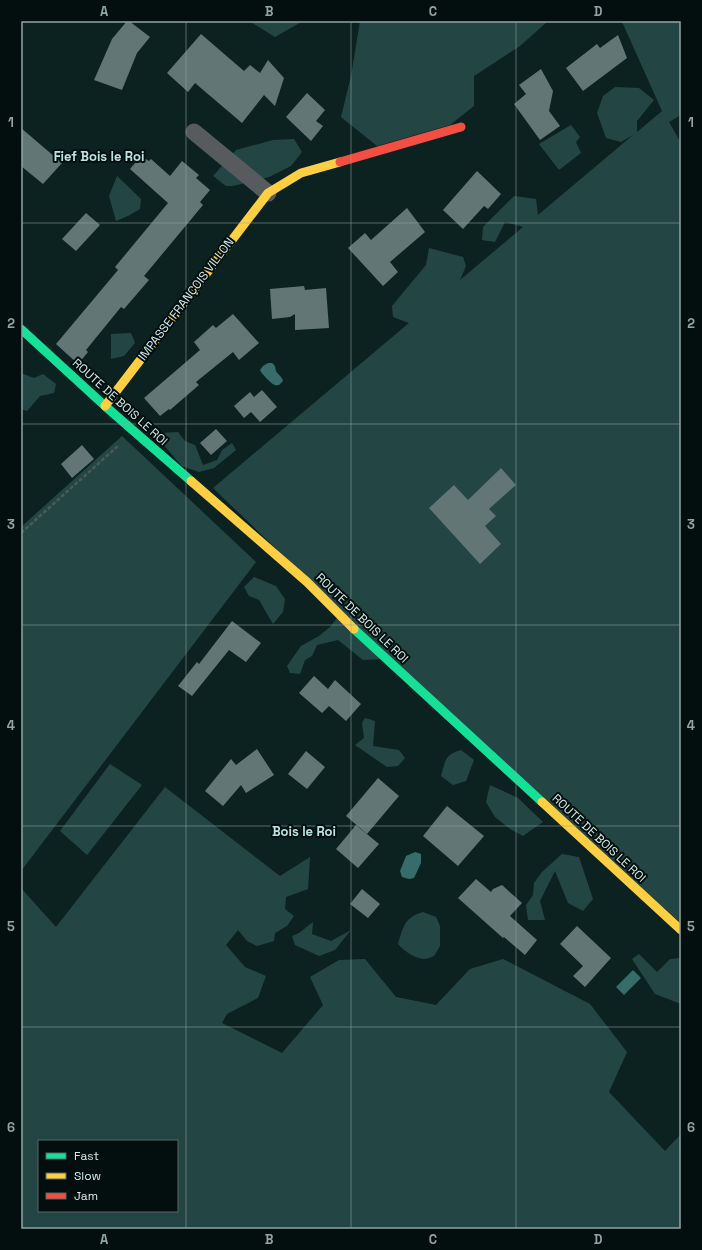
<svg xmlns="http://www.w3.org/2000/svg" width="702" height="1250" font-family="'Space Grotesk',sans-serif">
<style>
.green{fill:#234644;fill-rule:evenodd}
.water{fill:#366c6a}
.building{fill:#617675}
.lines{fill:none;stroke-linecap:round;stroke-linejoin:round}
.path{stroke:#4d5858;stroke-width:2.5;stroke-dasharray:4 2;stroke-linecap:butt}
.street{stroke:#575b5d;stroke-width:17}
.fast{stroke:#16e098;stroke-width:9}
.slow{stroke:#ffcf43;stroke-width:9}
.jam{stroke:#f24e42;stroke-width:9}
.grid{fill:none;stroke:#91a5a4;stroke-width:1;stroke-opacity:0.55}
.labels{text-anchor:middle;dominant-baseline:central;stroke-width:4;stroke-linejoin:round;paint-order:stroke}
.street-label{font-size:12px;fill:#d8ebea;stroke:#030f0f}
.neighbourhood-label{font-size:13px;font-weight:bold;fill:#bce3e1;stroke:#030f0f}
.neatline{fill:none;stroke:#91a5a4;stroke-width:1.5}
.grid-label{font-size:13px;text-anchor:middle;font-weight:bold;fill:#91a5a4}
</style>
<rect width="100%" height="100%" fill="#0c2221"/>
<g class="green">
<path d="M 249,21 L 303,21 L 275,37 Z"/>
<path d="M 360,21 L 548,21 L 520,46 L 474,76 L 474,106 L 450,125 L 377,146 L 341,117 L 351,76 Z"/>
<path d="M 620,21 L 681,21 L 681,115 L 669,122 L 681,143 L 681,923 L 383,659 L 363,660 L 338,640 L 317,645 L 312,656 L 305,660 L 300,674 L 290,673 L 287,666 L 301,646 L 319,636 L 330,627 L 342,612 L 213,488 L 409,323 L 393,317 L 392,306 L 426,265 L 429,248 L 463,257 L 466,266 L 460,280 L 523,227 L 505,222 L 495,242 L 482,240 L 483,227 L 514,196 L 536,199 L 538,215 L 633,135 L 621,142 L 606,138 L 597,113 L 603,96 L 615,87 L 639,88 L 654,100 L 637,121 L 637,132 L 662,111 L 623,24 Z"/>
<path d="M 571,125 L 580,137 L 576,142 L 581,153 L 559,170 L 539,144 Z"/>
<path d="M 294,139 L 302,152 L 291,166 L 269,177 L 233,186 L 226,186 L 213,176 L 236,150 L 273,140 Z"/>
<path d="M 117,176 L 141,199 L 140,209 L 128,216 L 116,221 L 109,196 Z"/>
<path d="M 131,333 L 135,343 L 124,356 L 111,359 L 111,334 Z"/>
<path d="M 21,373 L 34,378 L 43,374 L 56,384 L 54,393 L 40,396 L 27,411 L 21,409 Z"/>
<path d="M 178,432 L 185,441 L 195,445 L 203,465 L 217,460 L 222,450 L 232,443 L 236,450 L 214,468 L 199,472 L 182,466 L 161,442 L 160,433 Z"/>
<path d="M 122,436 L 256,562 L 21,871 L 21,527 Z"/>
<path d="M 254,577 L 276,586 L 285,599 L 283,612 L 273,624 L 259,600 L 249,596 L 244,587 Z"/>
<path d="M 365,718 L 375,721 L 373,746 L 399,750 L 405,758 L 398,766 L 387,767 L 355,745 L 364,738 L 362,723 Z"/>
<path d="M 461,750 L 474,760 L 466,781 L 453,785 L 441,776 C 446,760 444,755 461,750 Z"/>
<path d="M 110,764 L 142,785 L 87,855 L 60,831 Z"/>
<path d="M 490,785 L 518,798 L 543,822 L 523,836 L 510,829 L 495,817 L 486,802 Z"/>
<path d="M 165,787 L 280,876 L 310,857 L 308,889 L 286,897 L 285,909 L 294,916 L 287,926 L 275,933 L 274,941 L 257,946 L 247,941 L 238,930 L 226,945 L 245,967 L 266,976 L 258,998 L 227,1014 L 222,1023 L 282,1053 L 323,1005 L 310,977 L 339,960 L 365,959 L 396,997 L 436,1005 L 470,969 L 503,959 L 590,1004 L 627,1052 L 609,1092 L 665,1151 L 681,1134 L 681,1229 L 21,1229 L 21,888 L 56,927 ZM 39,1141 L 177,1141 L 177,1211 L 39,1211 Z"/>
<path d="M 562,854 L 579,857 L 593,899 L 583,911 L 568,903 L 555,871 L 540,901 L 545,920 L 528,920 L 526,905 L 533,895 L 534,883 L 542,872 Z"/>
<path d="M 423,912 L 436,917 L 440,926 L 440,946 L 434,956 C 431,957 427,959 424,959 C 414,958 404,951 398,944 C 403,927 405,917 423,912 Z"/>
<path d="M 313,922 L 312,934 L 331,941 L 351,930 L 335,950 L 319,956 L 295,945 L 292,936 L 299,933 Z"/>
<path d="M 639,954 L 657,972 L 670,959 L 681,958 L 681,1004 L 655,994 L 632,959 Z"/>
</g>
<g class="water">
<path d="M 268,363 L 272,363 C 276,366 275,367 276,371 C 278,375 282,376 283,381 L 279,385 C 277,385 276,386 275,385 C 271,384 261,373 260,370 L 263,366 Z"/>
<path d="M 415,852 L 421,854 L 421,863 L 414,878 L 409,879 L 402,877 L 400,871 L 406,856 Z"/>
<path d="M 633,970 L 641,978 L 624,995 L 616,987 Z"/>
</g>
<g class="building">
<path d="M 127,21 L 129,21 L 150,37 L 137,53 L 122,90 L 94,80 L 112,39 Z"/>
<path d="M 201,34 L 244,71 L 250,65 L 260,73 L 268,60 L 284,78 L 275,106 L 264,95 L 242,123 L 195,83 L 188,92 L 167,73 Z"/>
<path d="M 618,35 L 627,58 L 583,91 L 566,68 L 597,44 L 600,48 Z"/>
<path d="M 541,69 L 553,91 L 549,111 L 560,126 L 540,140 L 514,104 L 526,94 L 519,85 Z"/>
<path d="M 307,93 L 325,110 L 316,121 L 323,126 L 311,141 L 286,117 Z"/>
<path d="M 21,128 L 62,163 L 43,184 L 21,166 Z"/>
<path d="M 141,156 L 149,161 L 151,159 L 170,176 L 182,161 L 199,175 L 196,178 L 210,190 L 200,202 L 203,205 L 144,276 L 149,280 L 124,309 L 121,307 L 86,350 L 88,352 L 78,364 L 56,344 L 118,270 L 115,267 L 168,203 L 130,169 Z"/>
<path d="M 477,171 L 501,194 L 488,209 L 484,206 L 463,229 L 443,210 Z"/>
<path d="M 407,208 L 425,232 L 390,262 L 398,272 L 383,286 L 348,248 L 365,233 L 371,240 Z"/>
<path d="M 86,213 L 100,225 L 76,251 L 62,239 Z"/>
<path d="M 304,286 L 305,290 L 326,288 L 329,328 L 295,330 L 295,314 L 290,317 L 272,319 L 270,289 Z"/>
<path d="M 233,314 L 259,343 L 239,360 L 233,352 L 196,382 L 199,385 L 170,410 L 169,409 L 160,416 L 144,398 L 200,350 L 194,342 L 213,325 L 216,328 Z"/>
<path d="M 262,390 L 277,407 L 260,422 L 251,412 L 244,418 L 234,406 L 250,392 L 254,397 Z"/>
<path d="M 216,429 L 227,441 L 211,455 L 200,443 Z"/>
<path d="M 82,445 L 94,459 L 72,478 L 61,464 Z"/>
<path d="M 501,468 L 516,485 L 489,509 L 496,516 L 485,526 L 501,544 L 480,564 L 429,508 L 454,485 L 468,500 Z"/>
<path d="M 232,621 L 261,643 L 246,662 L 229,650 L 192,696 L 178,686 L 197,662 L 199,664 Z"/>
<path d="M 314,676 L 328,689 L 335,680 L 361,704 L 346,721 L 329,706 L 322,713 L 299,693 Z"/>
<path d="M 257,749 L 274,775 L 246,793 L 241,785 L 223,806 L 205,791 L 231,759 L 236,765 Z"/>
<path d="M 306,751 L 325,767 L 307,789 L 288,774 Z"/>
<path d="M 378,778 L 399,796 L 367,834 L 346,816 Z"/>
<path d="M 447,806 L 484,836 L 458,866 L 423,836 Z"/>
<path d="M 356,825 L 379,844 L 358,868 L 336,849 Z"/>
<path d="M 476,879 L 491,892 L 493,889 L 502,885 L 522,903 L 510,916 L 537,940 L 525,955 L 504,937 L 503,938 L 458,898 Z"/>
<path d="M 362,889 L 380,904 L 368,918 L 350,904 Z"/>
<path d="M 577,926 L 611,958 L 585,987 L 573,976 L 583,966 L 560,944 Z"/>
</g>
<g class="lines">
<path class="path" d="M 21,533 L 119,445"/>
<path class="street" d="M 194,132 L 268,193"/>
<g class="fast">
<path d="M 21,329 L 105,406 L 191,481"/>
<path d="M 354,629 L 542,802"/>
</g>
<g class="slow">
<path d="M 105,406 L 268,193 L 301,173 L 340,162"/>
<path d="M 191,481 L 307,582 L 354,629"/>
<path d="M 542,802 L 681,930"/>
</g>
<path class="jam" d="M 340,162 L 461,127"/>
</g>
<path class="grid" d="M 186,21 L 186,1229M 351,21 L 351,1229M 516,21 L 516,1229M 21,223 L 681,223M 21,424 L 681,424M 21,625 L 681,625M 21,826 L 681,826M 21,1027 L 681,1027"/>
<g class="labels">
<g class="street-label">
<text transform="translate(186 299) rotate(-53)">IMPASSE FRANÇOIS VILLON</text>
<text transform="translate(120 402) rotate(42)">ROUTE DE BOIS LE ROI</text>
<text transform="translate(362 618) rotate(44)">ROUTE DE BOIS LE ROI</text>
<text transform="translate(599 838) rotate(43)">ROUTE DE BOIS LE ROI</text>
</g>
<g class="neighbourhood-label">
<text x="99" y="156">Fief Bois le Roi</text>
<text x="304" y="831">Bois le Roi</text>
</g>
</g>
<rect width="702" height="1250" fill="none" stroke="#030f0f" stroke-width="44"/>
<rect x="38" y="1140" width="140" height="72" fill="#030f0f" stroke="#586767"/>
<rect x="46" y="1153" width="20" height="6" fill="#16e098" stroke="#586767"/>
<text x="74" y="1160" font-size="12" fill="#d8ebea">Fast</text>
<rect x="46" y="1173" width="20" height="6" fill="#ffcf43" stroke="#586767"/>
<text x="74" y="1180" font-size="12" fill="#d8ebea">Slow</text>
<rect x="46" y="1193" width="20" height="6" fill="#f24e42" stroke="#586767"/>
<text x="74" y="1200" font-size="12" fill="#d8ebea">Jam</text>
<rect x="22" y="22" width="658" height="1206" class="neatline"/>
<g class="grid-label">
<text x="104" y="16">A</text>
<text x="269" y="16">B</text>
<text x="433" y="16">C</text>
<text x="598" y="16">D</text>
<text x="11" y="127">1</text>
<text x="691" y="127">1</text>
<text x="11" y="328">2</text>
<text x="691" y="328">2</text>
<text x="11" y="529">3</text>
<text x="691" y="529">3</text>
<text x="11" y="730">4</text>
<text x="691" y="730">4</text>
<text x="11" y="931">5</text>
<text x="691" y="931">5</text>
<text x="11" y="1132">6</text>
<text x="691" y="1132">6</text>
<text x="104" y="1244">A</text>
<text x="269" y="1244">B</text>
<text x="433" y="1244">C</text>
<text x="598" y="1244">D</text>
</g>
</svg>
